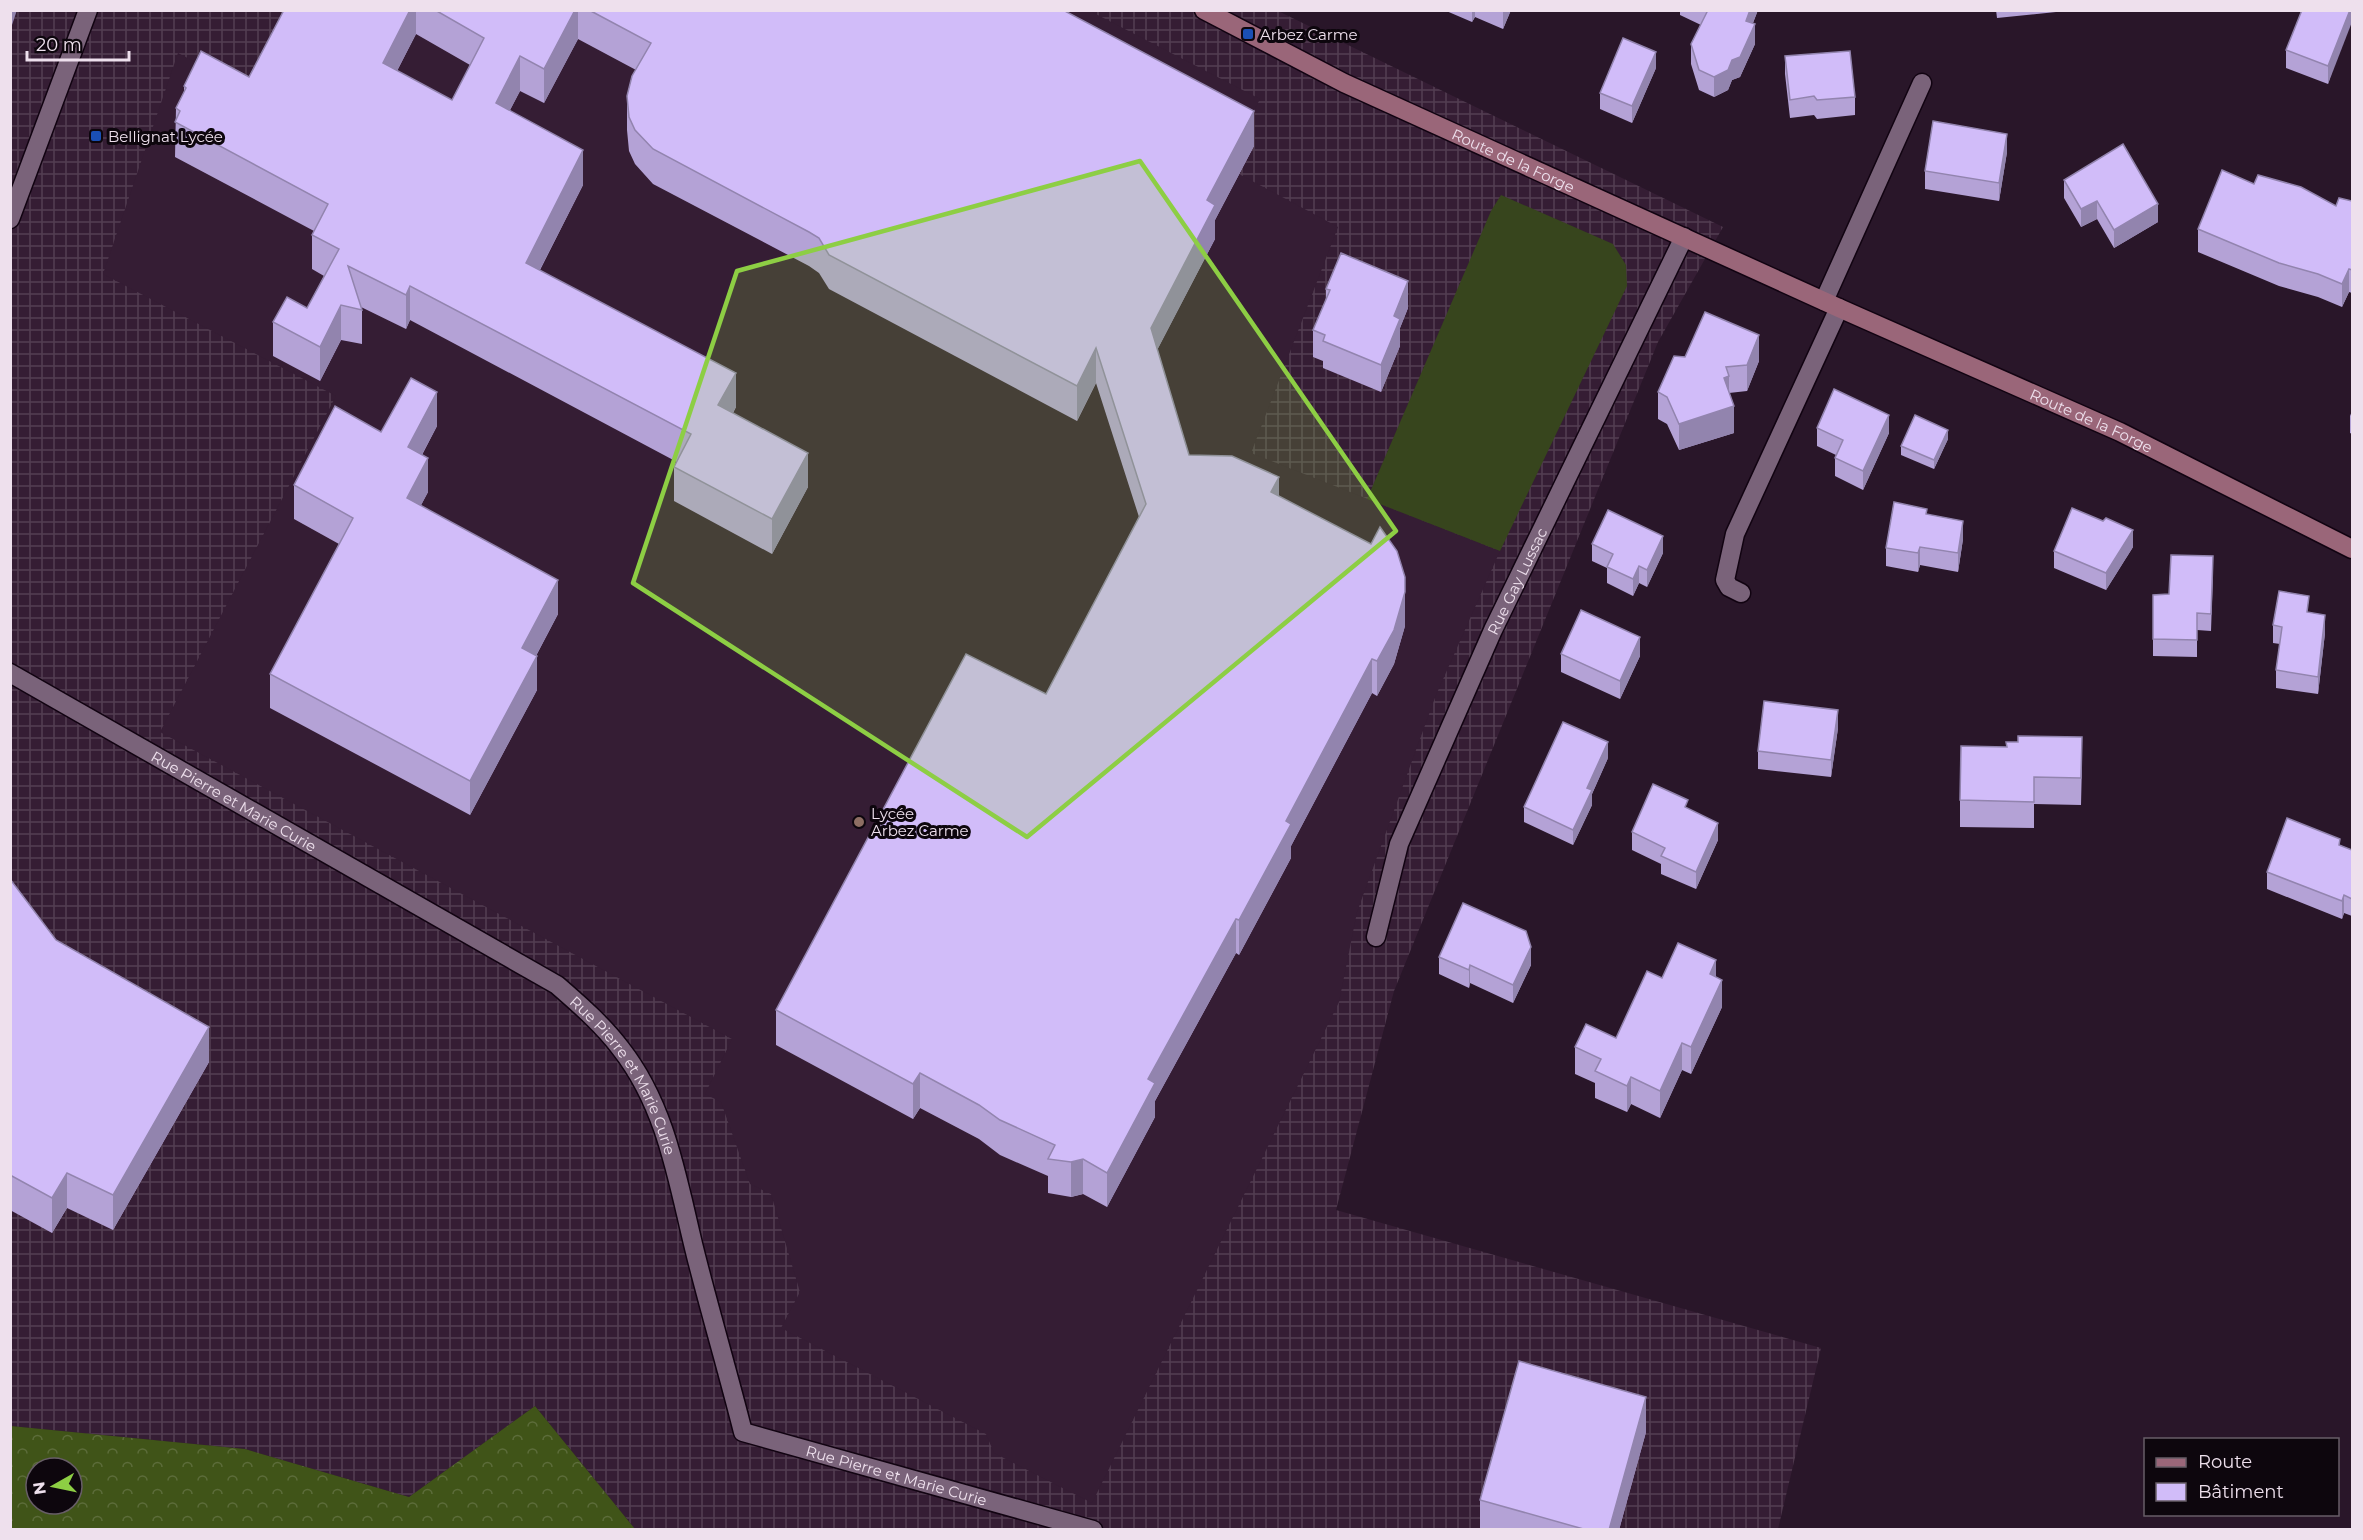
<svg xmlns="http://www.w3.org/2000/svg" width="2363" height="1540" font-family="Montserrat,sans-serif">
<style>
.industrial{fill:url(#industrial-grid)}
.built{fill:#351d34}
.grass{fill:#37451d}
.forest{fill:url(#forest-crowns);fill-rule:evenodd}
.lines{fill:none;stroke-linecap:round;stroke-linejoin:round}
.street-casing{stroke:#110311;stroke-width:21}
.secondary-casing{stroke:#110311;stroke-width:21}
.street{stroke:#7a637a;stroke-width:18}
.secondary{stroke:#9a6679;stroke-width:18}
.wall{fill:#b4a2d6;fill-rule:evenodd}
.shaded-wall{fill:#9284ae}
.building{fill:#d1bcf9;stroke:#9284ae;stroke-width:1.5}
.marked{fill:#8dce44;fill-opacity:0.2;stroke:#8dce44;stroke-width:4.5;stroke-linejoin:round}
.transit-dot{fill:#1a4fb4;stroke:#0d060d;stroke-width:2}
.education-dot{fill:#8d6e63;stroke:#0d060d;stroke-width:2}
.labels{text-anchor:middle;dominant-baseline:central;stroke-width:6;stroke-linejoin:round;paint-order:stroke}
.poi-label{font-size:15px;fill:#eee0ed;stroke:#0d060d;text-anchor:start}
.street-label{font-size:15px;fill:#eee0ed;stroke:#0d060d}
</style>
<defs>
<pattern id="industrial-grid" width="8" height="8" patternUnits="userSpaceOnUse" patternTransform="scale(1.5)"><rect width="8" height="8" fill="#351d34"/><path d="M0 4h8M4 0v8" fill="none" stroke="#533e52"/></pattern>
<pattern id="forest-crowns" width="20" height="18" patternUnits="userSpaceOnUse" patternTransform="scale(1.5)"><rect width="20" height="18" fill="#405418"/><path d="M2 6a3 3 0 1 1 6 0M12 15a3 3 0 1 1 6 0" fill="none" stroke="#5c6c3a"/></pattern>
</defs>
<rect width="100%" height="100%" fill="#291629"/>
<path class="industrial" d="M 10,11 L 1278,11 L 1723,227 L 1658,342 L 1394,991 L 1336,1210 L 1821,1348 L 1778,1529 L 635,1529 L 535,1406 L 409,1497 L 245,1449 L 11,1426 Z"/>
<path class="built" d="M 302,11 L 1090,11 L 1260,99 L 1240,138 L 1254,146 L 1239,174 L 1338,227 L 1251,453 L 1500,551 L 1436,695 L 1357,912 L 1339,1002 L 1092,1503 L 994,1453 L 986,1434 L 781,1328 L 800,1292 L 771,1194 L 750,1184 L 721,1102 L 705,1094 L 732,1039 L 160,732 L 336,396 L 103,274 L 178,53 L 258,95 Z"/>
<path class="grass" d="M 1501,195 L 1613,244 L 1626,265 L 1627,286 L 1500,551 L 1367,499 L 1491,211 Z"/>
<path class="forest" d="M 535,1406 L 635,1529 L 11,1529 L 11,1426 L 245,1449 L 409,1497 ZM 36,1468 L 72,1468 L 72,1504 L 36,1504 Z"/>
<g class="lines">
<g class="street-casing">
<g id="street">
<path d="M 10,219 L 88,10"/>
<path d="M 1824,301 L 1922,83"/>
<path d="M 1741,593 L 1729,587 L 1725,580 L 1735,534 L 1839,308"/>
<path id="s1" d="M 10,673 L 557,985 C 580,1005 603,1025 621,1049 C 668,1109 678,1185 696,1256 C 711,1315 728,1373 743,1432 L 1093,1530"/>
<path id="s2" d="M 1376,937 L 1399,844 L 1493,630 L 1684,237"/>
</g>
</g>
<g class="secondary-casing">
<g id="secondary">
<path id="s3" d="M 1204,10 L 1344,83 L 1839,308 L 2120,432 L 2352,549"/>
</g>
</g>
<use href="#street" class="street"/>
<use href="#secondary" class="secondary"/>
</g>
<g class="wall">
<path d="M 284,10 L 1063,10 L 1254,146 L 1215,220 L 1215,239 L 1157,350 L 1189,455 L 1279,496 L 1405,626 L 1394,664 L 1377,696 L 1372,693 L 1291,846 L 1291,858 L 1239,955 L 1236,953 L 1155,1101 L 1155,1117 L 1107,1207 L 1083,1194 L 1071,1197 L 1048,1193 L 1048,1176 L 1000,1155 L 979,1139 L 920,1108 L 913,1119 L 776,1045 L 776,1010 L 1046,694 L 1139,517 L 1096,383 L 1077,421 L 829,289 L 819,273 L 809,266 L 653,184 L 635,164 L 629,151 L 627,130 L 627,96 L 636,70 L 578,39 L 544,103 L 520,91 L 510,110 L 583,185 L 540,270 L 736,407 L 733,413 L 808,487 L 772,554 L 674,501 L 674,467 L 677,462 L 410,320 L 406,329 L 361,307 L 362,310 L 362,344 L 341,340 L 320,381 L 273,356 L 273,322 L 307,308 L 324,276 L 312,269 L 312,235 L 314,231 L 175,157 L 176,108 L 184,92 L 184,86 L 249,77 ZM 416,34 L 470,65 L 452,100 L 397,71 Z"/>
<path d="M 1444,10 L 1511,10 L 1503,29 L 1475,17 L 1472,22 Z"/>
<path d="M 1680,10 L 1758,10 L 1753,23 L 1755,44 L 1740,77 L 1732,80 L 1728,90 L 1714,97 L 1699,90 L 1691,64 L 1691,44 L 1701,25 L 1680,15 Z"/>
<path d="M 1996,10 L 2056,10 L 2056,12 L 1997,18 Z"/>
<path d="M 2352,10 L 2328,84 L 2286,68 L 2286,50 Z"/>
<path d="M 1785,56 L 1855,97 L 1855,115 L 1817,119 L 1814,115 L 1790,118 L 1785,74 Z"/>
<path d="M 1656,68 L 1632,123 L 1600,109 L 1600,93 Z"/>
<path d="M 2007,152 L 1999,201 L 1925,189 L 1925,171 Z"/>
<path d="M 2064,180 L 2158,222 L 2114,248 L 2097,219 L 2081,227 L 2064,198 Z"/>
<path d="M 2254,184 L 2336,206 L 2352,201 L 2352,293 L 2349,292 L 2342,307 L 2318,297 L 2279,286 L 2198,252 L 2198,229 Z"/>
<path d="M 1326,289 L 1408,308 L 1400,328 L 1400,346 L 1381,392 L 1323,368 L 1323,361 L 1313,357 L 1313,330 L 1326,299 Z"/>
<path d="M 1674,356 L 1759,361 L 1747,391 L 1729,393 L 1734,433 L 1679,450 L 1667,424 L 1658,419 L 1658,392 Z"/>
<path d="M 2352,411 L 2352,434 L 2350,433 L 2350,416 Z"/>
<path d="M 437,426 L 422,455 L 428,492 L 421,505 L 558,614 L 536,656 L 537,690 L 470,815 L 270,708 L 270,674 L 339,544 L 294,519 L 294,485 L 381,432 Z"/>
<path d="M 1817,428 L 1889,433 L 1863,490 L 1835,476 L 1835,458 L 1836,455 L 1817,446 Z"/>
<path d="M 1948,439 L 1934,469 L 1901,455 L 1901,446 Z"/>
<path d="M 1927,514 L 1963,539 L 1958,572 L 1920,565 L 1918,572 L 1886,566 L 1886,548 Z"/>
<path d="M 1592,544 L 1663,553 L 1647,587 L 1639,583 L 1633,596 L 1607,583 L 1607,568 L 1592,561 Z"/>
<path d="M 2133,547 L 2106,590 L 2054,568 L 2054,551 Z"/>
<path d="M 2213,573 L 2211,631 L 2197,630 L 2197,657 L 2153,656 L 2153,595 L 2169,594 Z"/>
<path d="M 2309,612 L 2325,633 L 2318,694 L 2276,688 L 2276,670 L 2280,644 L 2273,643 L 2273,625 Z"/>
<path d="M 1561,654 L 1640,656 L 1620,699 L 1561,672 Z"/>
<path d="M 1838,728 L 1831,777 L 1758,769 L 1758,751 Z"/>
<path d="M 2006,742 L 2082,763 L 2081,805 L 2034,804 L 2034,828 L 1960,827 L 1960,800 L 2006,747 Z"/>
<path d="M 1608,758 L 1592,794 L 1592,805 L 1573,845 L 1524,822 L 1524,807 Z"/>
<path d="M 1688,808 L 1718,840 L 1696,889 L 1661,874 L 1661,864 L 1632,850 L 1632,832 Z"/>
<path d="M 2340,845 L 2352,850 L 2352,916 L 2344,913 L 2342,919 L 2267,889 L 2267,872 Z"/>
<path d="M 10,879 L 56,940 L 209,1062 L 113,1230 L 67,1208 L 52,1233 L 10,1210 Z"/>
<path d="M 1439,957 L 1531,965 L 1513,1003 L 1470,983 L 1469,988 L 1439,974 Z"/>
<path d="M 1716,977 L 1722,1007 L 1691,1074 L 1682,1070 L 1660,1118 L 1631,1104 L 1627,1112 L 1595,1098 L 1595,1083 L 1575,1074 L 1575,1047 L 1616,1038 L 1662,978 Z"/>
<path d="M 1646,1432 L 1619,1530 L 1480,1530 L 1480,1500 Z"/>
</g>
<g class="shaded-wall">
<path d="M 10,10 L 17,10 L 10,31 Z"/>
<path d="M 410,10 L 416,10 L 416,34 L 383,98 L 383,63 Z"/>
<path d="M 575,10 L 578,10 L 578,39 L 544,103 L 544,69 Z"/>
<path d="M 1472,10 L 1475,10 L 1475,17 L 1472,22 Z"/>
<path d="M 1503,10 L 1511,10 L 1503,29 Z"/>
<path d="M 1750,10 L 1758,10 L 1746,40 L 1746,21 Z"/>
<path d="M 2350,10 L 2352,10 L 2352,22 L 2328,84 L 2328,66 Z"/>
<path d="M 1755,24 L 1755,44 L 1740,77 L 1732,80 L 1728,90 L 1714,97 L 1714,77 L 1732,60 Z"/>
<path d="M 1656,52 L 1656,68 L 1632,123 L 1632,106 Z"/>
<path d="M 520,56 L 520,91 L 496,137 L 496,103 Z"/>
<path d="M 1254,111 L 1254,146 L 1215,220 L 1215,239 L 1151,362 L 1151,328 L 1207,200 Z"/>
<path d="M 2007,134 L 2007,152 L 1999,201 L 1999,183 Z"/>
<path d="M 583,150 L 583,185 L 526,297 L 526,263 Z"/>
<path d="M 2097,201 L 2097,219 L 2081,227 L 2081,209 Z"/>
<path d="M 2158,204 L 2158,222 L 2114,248 L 2114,230 Z"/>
<path d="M 2349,269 L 2349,292 L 2342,307 L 2342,284 Z"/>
<path d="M 1408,281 L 1408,308 L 1400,328 L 1400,346 L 1381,392 L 1381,365 L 1394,316 Z"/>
<path d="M 410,286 L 410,320 L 406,329 L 406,295 Z"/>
<path d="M 341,305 L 341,340 L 320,381 L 320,347 Z"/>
<path d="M 1759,335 L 1759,361 L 1747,391 L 1747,365 Z"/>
<path d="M 1096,348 L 1096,383 L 1077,421 L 1077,386 Z"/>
<path d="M 736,373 L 736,407 L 718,440 L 718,405 Z"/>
<path d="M 1729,376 L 1729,403 L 1724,378 Z"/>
<path d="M 437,392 L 437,426 L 408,481 L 408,447 Z"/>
<path d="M 1734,406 L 1734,433 L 1679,450 L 1679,424 Z"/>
<path d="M 1889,415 L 1889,433 L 1863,490 L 1863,471 Z"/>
<path d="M 1948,430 L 1948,439 L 1934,469 L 1934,460 Z"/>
<path d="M 808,453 L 808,487 L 772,554 L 772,519 Z"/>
<path d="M 428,458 L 428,492 L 407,532 L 407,498 Z"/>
<path d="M 1279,477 L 1279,511 L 1271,492 Z"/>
<path d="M 1963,521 L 1963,539 L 1958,572 L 1958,553 Z"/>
<path d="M 2133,530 L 2133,547 L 2106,590 L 2106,573 Z"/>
<path d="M 1663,536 L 1663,553 L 1647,587 L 1647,570 Z"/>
<path d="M 1920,547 L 1920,565 L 1918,572 L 1918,553 Z"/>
<path d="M 1639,566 L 1639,583 L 1633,596 L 1633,579 Z"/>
<path d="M 558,580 L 558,614 L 522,682 L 522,648 Z"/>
<path d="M 1405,592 L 1405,626 L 1394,664 L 1377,696 L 1377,661 Z"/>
<path d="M 2325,615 L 2325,633 L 2318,694 L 2318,677 Z"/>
<path d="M 1640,637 L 1640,656 L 1620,699 L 1620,681 Z"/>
<path d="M 537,656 L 537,690 L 470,815 L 470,781 Z"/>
<path d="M 1372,659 L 1372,693 L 1291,846 L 1291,858 L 1239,955 L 1239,920 L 1286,821 Z"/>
<path d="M 1838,710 L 1838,728 L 1831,777 L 1831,760 Z"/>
<path d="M 1608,742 L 1608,758 L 1592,794 L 1592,805 L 1573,845 L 1573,830 L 1587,788 Z"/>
<path d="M 1718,823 L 1718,840 L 1696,889 L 1696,872 Z"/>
<path d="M 2344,895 L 2344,913 L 2342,919 L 2342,901 Z"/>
<path d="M 1236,919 L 1236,953 L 1155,1101 L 1155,1117 L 1107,1207 L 1107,1173 L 1148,1079 Z"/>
<path d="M 1531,947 L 1531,965 L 1513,1003 L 1513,985 Z"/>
<path d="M 1716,960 L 1716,987 L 1710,974 Z"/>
<path d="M 1470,965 L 1470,983 L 1469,988 L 1469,970 Z"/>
<path d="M 1722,980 L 1722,1007 L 1691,1074 L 1691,1047 Z"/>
<path d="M 209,1027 L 209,1062 L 113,1230 L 113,1195 Z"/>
<path d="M 1682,1043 L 1682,1070 L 1660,1118 L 1660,1091 Z"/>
<path d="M 920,1073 L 920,1108 L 913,1119 L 913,1084 Z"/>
<path d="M 1631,1077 L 1631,1104 L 1627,1112 L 1627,1086 Z"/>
<path d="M 1083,1159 L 1083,1194 L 1071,1197 L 1071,1162 Z"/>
<path d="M 67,1173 L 67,1208 L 52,1233 L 52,1198 Z"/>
<path d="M 1646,1397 L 1646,1432 L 1619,1530 L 1609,1530 Z"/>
</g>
<g class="building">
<path d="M 284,10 L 410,10 L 383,63 L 452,100 L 484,38 L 435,10 L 575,10 L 544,69 L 520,56 L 496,103 L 583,150 L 526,263 L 736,373 L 718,405 L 808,453 L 772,519 L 674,467 L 691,434 L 410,286 L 406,295 L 348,266 L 362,310 L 341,305 L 320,347 L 273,322 L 287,297 L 307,308 L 339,249 L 312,235 L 328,204 L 175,122 L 180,111 L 176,108 L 186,88 L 184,86 L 201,51 L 249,77 Z"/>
<path d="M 589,10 L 1063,10 L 1254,111 L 1207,200 L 1215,205 L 1151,328 L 1189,455 L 1232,456 L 1279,477 L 1271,492 L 1371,544 L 1380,527 L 1397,551 L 1405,577 L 1405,592 L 1394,630 L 1377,661 L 1372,659 L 1286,821 L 1291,824 L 1239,920 L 1236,919 L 1148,1079 L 1155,1083 L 1107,1173 L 1083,1159 L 1071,1162 L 1048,1159 L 1055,1145 L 1000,1120 L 979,1105 L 920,1073 L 913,1084 L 776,1010 L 966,654 L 1046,694 L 1146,504 L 1096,348 L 1077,386 L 829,255 L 819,238 L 809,232 L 653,149 L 635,130 L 629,117 L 627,96 L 632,76 L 651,43 Z"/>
<path d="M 1708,10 L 1750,10 L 1746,21 L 1755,24 L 1740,57 L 1732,60 L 1728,70 L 1714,77 L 1699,70 L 1691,44 Z"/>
<path d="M 2302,10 L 2350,10 L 2328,66 L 2286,50 Z"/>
<path d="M 1623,38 L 1656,52 L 1632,106 L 1600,93 Z"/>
<path d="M 1850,51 L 1855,97 L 1817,100 L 1814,96 L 1790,100 L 1785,56 Z"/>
<path d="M 1933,121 L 2007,134 L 1999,183 L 1925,171 Z"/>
<path d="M 2123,144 L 2158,204 L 2114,230 L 2097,201 L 2081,209 L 2064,180 Z"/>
<path d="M 2222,170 L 2254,184 L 2258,175 L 2301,187 L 2336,206 L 2339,198 L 2352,201 L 2352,270 L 2349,269 L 2342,284 L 2318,274 L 2279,263 L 2198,229 Z"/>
<path d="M 1341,253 L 1408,281 L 1394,316 L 1400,319 L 1381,365 L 1323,341 L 1325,335 L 1313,330 L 1330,290 L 1326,289 Z"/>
<path d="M 1705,312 L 1759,335 L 1747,365 L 1726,367 L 1729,376 L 1724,378 L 1734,406 L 1679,424 L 1667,397 L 1658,392 L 1674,356 L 1685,357 Z"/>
<path d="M 411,378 L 437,392 L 408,447 L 428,458 L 407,498 L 558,580 L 522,648 L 537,656 L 470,781 L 270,674 L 353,518 L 294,485 L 335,406 L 381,432 Z"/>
<path d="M 1834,389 L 1889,415 L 1863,471 L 1835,458 L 1843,440 L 1817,428 Z"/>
<path d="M 1915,415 L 1948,430 L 1934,460 L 1901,446 Z"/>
<path d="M 1894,502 L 1927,509 L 1926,514 L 1963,521 L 1958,553 L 1920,547 L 1918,553 L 1886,548 Z"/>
<path d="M 2072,508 L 2103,521 L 2106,518 L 2133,530 L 2106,573 L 2054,551 Z"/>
<path d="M 1608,510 L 1663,536 L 1647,570 L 1639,566 L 1633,579 L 1607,567 L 1613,554 L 1592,544 Z"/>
<path d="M 2171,555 L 2213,556 L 2211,614 L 2197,613 L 2197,640 L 2153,639 L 2153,595 L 2169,594 Z"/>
<path d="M 2279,591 L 2309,596 L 2307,612 L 2325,615 L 2318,677 L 2276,670 L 2282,627 L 2273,625 Z"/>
<path d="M 1581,610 L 1640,637 L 1620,681 L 1561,654 Z"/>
<path d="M 1764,701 L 1838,710 L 1831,760 L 1758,751 Z"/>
<path d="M 1563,722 L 1608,742 L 1587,788 L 1592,790 L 1573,830 L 1524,807 Z"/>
<path d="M 2018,736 L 2082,737 L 2081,778 L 2034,777 L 2034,802 L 1960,800 L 1961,746 L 2007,747 L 2006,742 L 2018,742 Z"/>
<path d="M 1653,784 L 1688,800 L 1685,807 L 1718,823 L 1696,872 L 1661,856 L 1665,848 L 1632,832 Z"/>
<path d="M 2287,818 L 2340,839 L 2339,845 L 2352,850 L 2352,899 L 2344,895 L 2342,901 L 2267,872 Z"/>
<path d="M 10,879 L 56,940 L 209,1027 L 113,1195 L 67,1173 L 52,1198 L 10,1175 Z"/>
<path d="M 1463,903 L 1526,931 L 1531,947 L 1513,985 L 1470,965 L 1469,970 L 1439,957 Z"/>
<path d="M 1678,943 L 1716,960 L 1710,974 L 1722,980 L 1691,1047 L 1682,1043 L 1660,1091 L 1631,1077 L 1627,1086 L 1595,1071 L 1601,1059 L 1575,1047 L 1586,1024 L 1616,1038 L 1647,971 L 1662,978 Z"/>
<path d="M 1519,1361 L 1646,1397 L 1609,1530 L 1587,1530 L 1480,1500 Z"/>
</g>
<path class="marked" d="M 1140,161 L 1396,531 L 1027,837 L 633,583 L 737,271 Z"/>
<g class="transit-dot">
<rect x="1242" y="28" width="12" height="12" rx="3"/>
<rect x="90" y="130" width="12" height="12" rx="3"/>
</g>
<circle class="education-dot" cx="859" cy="822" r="6"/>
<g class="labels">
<g class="poi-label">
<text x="1260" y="34">Arbez Carme</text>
<text x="108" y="136">Bellignat Lycée</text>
<text x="871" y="813">Lycée<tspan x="871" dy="17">Arbez Carme</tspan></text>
</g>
<g class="street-label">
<text stroke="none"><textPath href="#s3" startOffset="344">Route de la Forge</textPath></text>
<text stroke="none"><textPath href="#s3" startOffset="978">Route de la Forge</textPath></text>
<text stroke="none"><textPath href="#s2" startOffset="384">Rue Gay Lussac</textPath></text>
<text stroke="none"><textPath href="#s1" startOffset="258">Rue Pierre et Marie Curie</textPath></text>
<text stroke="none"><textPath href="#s1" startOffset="744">Rue Pierre et Marie Curie</textPath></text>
<text stroke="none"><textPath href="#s1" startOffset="1284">Rue Pierre et Marie Curie</textPath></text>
</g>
</g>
<rect width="2363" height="1540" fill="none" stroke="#eee0ed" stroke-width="24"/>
<rect x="2144" y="1438" width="195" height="78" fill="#0d060d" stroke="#675d67" stroke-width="1.5"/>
<rect x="2156" y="1458" width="30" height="9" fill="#9a6679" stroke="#675d67" stroke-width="1.5"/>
<text x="2198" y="1468" font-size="18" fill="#eee0ed">Route</text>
<rect x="2156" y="1483" width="30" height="18" fill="#d1bcf9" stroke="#675d67" stroke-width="1.5"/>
<text x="2198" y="1498" font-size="18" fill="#eee0ed">Bâtiment</text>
<g transform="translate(54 1486) rotate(261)"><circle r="28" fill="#0d060d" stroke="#675d67" stroke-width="1.5"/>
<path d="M0-4.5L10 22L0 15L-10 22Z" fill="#8dce44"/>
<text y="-9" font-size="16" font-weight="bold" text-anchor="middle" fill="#eee0ed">N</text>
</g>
<path d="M27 51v9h102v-9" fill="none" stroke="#eee0ed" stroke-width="3"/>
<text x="36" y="51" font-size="18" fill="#eee0ed" stroke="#0d060d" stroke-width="4.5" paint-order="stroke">20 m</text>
</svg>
